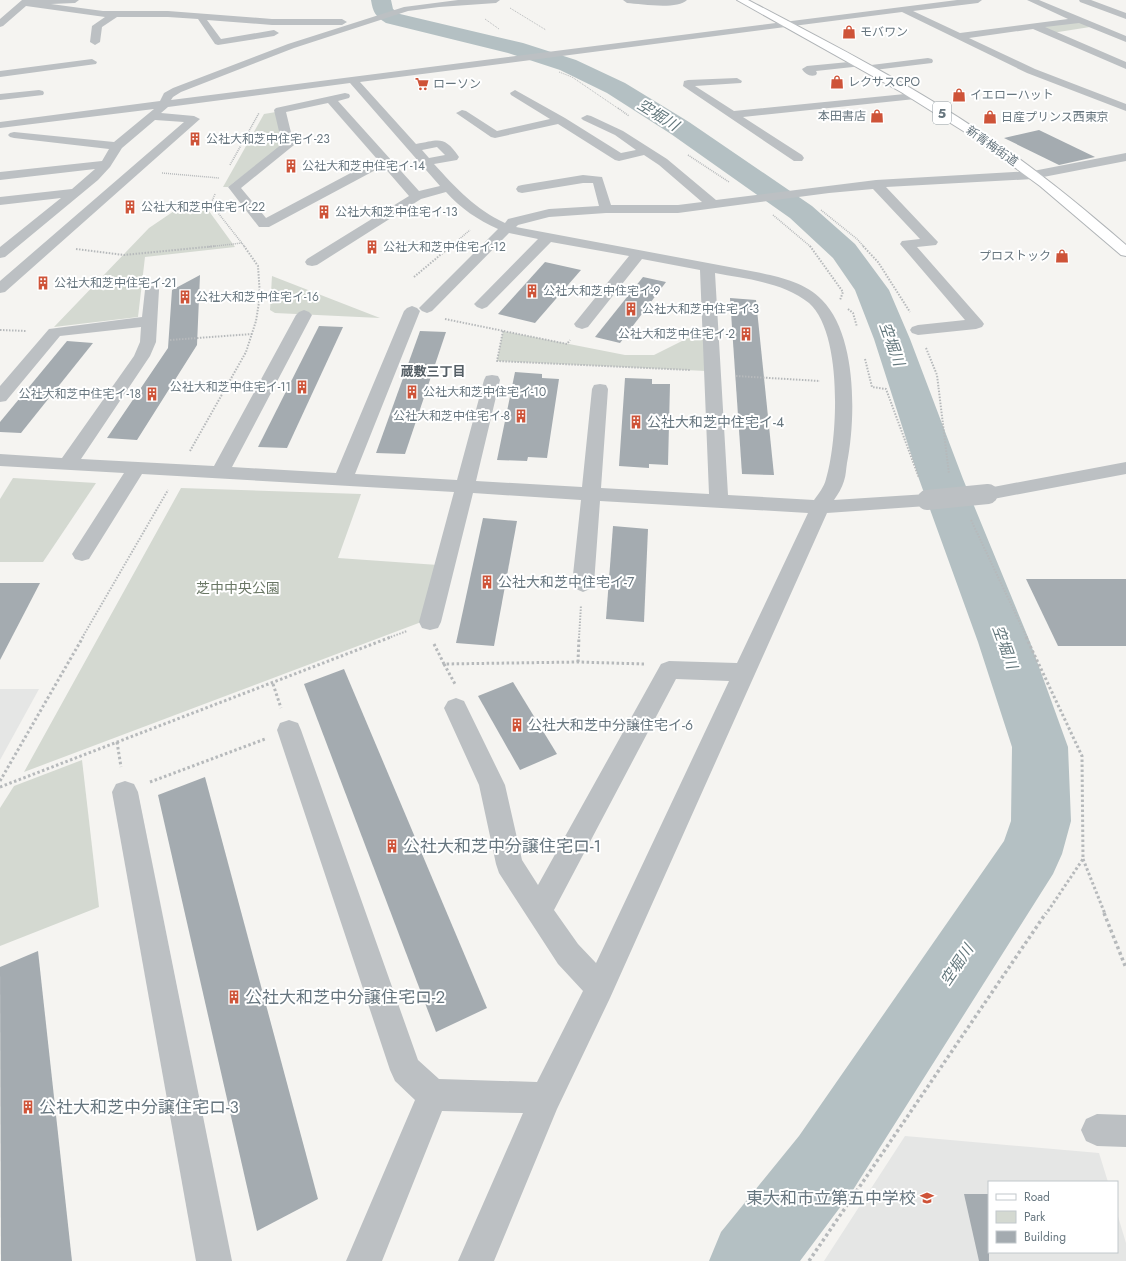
<svg xmlns="http://www.w3.org/2000/svg" width="1126" height="1261" font-family="Jost,'Noto Sans JP',sans-serif">
<style>
.built{fill:#e5e6e5}
.green{fill:#d4d9d1}
.lines{fill:none;stroke-linecap:round;stroke-linejoin:round}
.river{fill:#b4c0c3;fill-rule:evenodd}
.building{fill:#a4abb0}
.major-casing{stroke:#b0b4b7;stroke-width:2}
.path-far4{stroke:#b6b9bb;stroke-width:1;stroke-dasharray:1 1;stroke-linecap:butt}
.path-far3{stroke:#b6b9bb;stroke-width:1.5;stroke-dasharray:1 1;stroke-linecap:butt}
.path-far2{stroke:#b6b9bb;stroke-width:2;stroke-dasharray:1.5 1.5;stroke-linecap:butt}
.path-far1{stroke:#b6b9bb;stroke-width:3;stroke-dasharray:2.5 2.5;stroke-linecap:butt}
.path{stroke:#b6b9bb;stroke-width:3.5;stroke-dasharray:3 3;stroke-linecap:butt}
.minor{fill:#bcc0c3;fill-rule:evenodd}
.major{fill:#fff;fill-rule:evenodd}
.minor-bridge{stroke:#bcc0c3;stroke-width:20}
.labels{text-anchor:middle;dominant-baseline:central;stroke-width:4;stroke-linejoin:round;paint-order:stroke}
.far-poi-label{font-size:12px;fill:#67767f;stroke:#fff;text-anchor:start}
.far-street-label{font-size:12px;fill:#67767f;stroke:#fff}
.shield{fill:#fff;stroke:#959fa5;stroke-width:1}
.shield-label{font-size:13px;font-weight:bold;fill:#67767f}
.far-neighbourhood-label{font-size:13px;font-weight:bold;fill:#545e65;stroke:#fff}
.poi-label{font-size:14px;fill:#67767f;stroke:#fff;text-anchor:start}
.park-label{font-size:14px;fill:#6a7765;stroke:#fff}
.water-label{font-size:15px;font-style:italic;fill:#63777c;stroke:#fff}
.near-poi-label{font-size:17px;fill:#67767f;stroke:#fff;text-anchor:start}
</style>
<rect width="100%" height="100%" fill="#f5f4f1"/>
<g class="built">
<path d="M 0,689 L 39,689 L 0,760 Z"/>
<path d="M 905,1136 L 1099,1153 L 1108,1182 L 989,1182 L 989,1252 L 1117,1252 L 1117,1213 L 1126,1243 L 1126,1261 L 824,1261 Z"/>
</g>
<g class="green">
<path d="M 1076,20 L 1090,27 L 1052,33 L 1037,26 Z"/>
<path d="M 276,112 L 283,145 L 228,187 L 223,187 L 264,114 Z"/>
<path d="M 206,207 L 235,247 L 145,257 L 138,317 L 54,327 L 149,228 L 177,209 Z"/>
<path d="M 272,276 L 380,318 L 275,313 L 270,310 Z"/>
<path d="M 704,330 L 706,371 L 497,361 L 503,331 L 625,355 L 654,355 Z"/>
<path d="M 13,478 L 96,483 L 43,562 L 0,562 L 0,499 Z"/>
<path d="M 181,488 L 361,494 L 338,558 L 438,565 L 424,621 L 24,772 Z"/>
<path d="M 82,760 L 99,907 L 0,946 L 0,808 L 14,786 Z"/>
</g>
<g class="lines">
<path class="river" d="M 371,0 L 391,0 L 393,9 L 400,14 L 523,43 L 576,60 L 625,83 L 689,122 L 812,206 L 855,244 L 889,290 L 910,339 L 963,479 L 1030,642 L 1068,747 L 1071,821 L 1062,854 L 1053,874 L 853,1190 L 800,1261 L 709,1261 L 721,1232 L 799,1136 L 1004,841 L 1011,821 L 1012,747 L 978,642 L 919,479 L 874,339 L 855,290 L 833,258 L 790,218 L 671,134 L 607,93 L 560,70 L 508,53 L 386,23 C 375,16 373,12 371,0 Z"/>
</g>
<g class="building">
<path d="M 1039,130 L 1095,157 L 1059,165 L 1004,138 Z"/>
<path d="M 545,262 L 581,270 L 535,323 L 498,314 Z"/>
<path d="M 200,275 L 197,345 L 137,440 L 107,438 L 168,348 L 172,290 Z"/>
<path d="M 643,277 L 666,282 L 620,343 L 595,337 Z"/>
<path d="M 730,298 L 756,300 L 774,475 L 742,474 Z"/>
<path d="M 319,326 L 343,327 L 287,448 L 258,447 Z"/>
<path d="M 420,331 L 446,332 L 405,454 L 376,453 Z"/>
<path d="M 67,341 L 93,343 L 21,433 L 0,432 L 0,422 Z"/>
<path d="M 515,372 L 542,374 L 542,378 L 559,379 L 547,458 L 528,457 L 527,461 L 497,460 Z"/>
<path d="M 625,378 L 652,379 L 652,384 L 670,384 L 668,465 L 649,464 L 649,468 L 619,466 Z"/>
<path d="M 483,518 L 517,521 L 494,646 L 456,643 Z"/>
<path d="M 613,526 L 648,529 L 644,622 L 606,619 Z"/>
<path d="M 1026,579 L 1126,579 L 1126,646 L 1058,646 Z"/>
<path d="M 0,583 L 40,583 L 0,660 Z"/>
<path d="M 344,669 L 487,1008 L 436,1032 L 304,684 Z"/>
<path d="M 513,682 L 557,754 L 520,770 L 478,696 Z"/>
<path d="M 205,777 L 318,1199 L 257,1231 L 158,795 Z"/>
<path d="M 38,951 L 72,1261 L 1,1261 L 0,967 Z"/>
<path d="M 964,1194 L 989,1194 L 989,1261 L 979,1261 Z"/>
</g>
<g class="lines">
<g class="major-casing">
<path id="major" d="M 737,0 L 748,0 C 828,42 910,84 985,135 C 1035,168 1081,206 1126,245 L 1126,256 L 1121,255 L 1040,186 L 976,139 L 901,92 Z"/>
</g>
<g class="path-far4">
<path d="M 510,8 L 546,30"/>
<path d="M 485,19 L 499,29"/>
<path d="M 559,72 L 572,77 L 619,109"/>
</g>
<g class="path-far3">
<path d="M 618,108 L 629,116"/>
<path d="M 688,155 L 729,182"/>
<path d="M 230,165 L 259,113"/>
<path d="M 162,173 L 219,178"/>
<path d="M 215,194 L 212,201 L 215,209 L 245,247"/>
<path d="M 821,210 L 857,239 L 864,247"/>
<path d="M 773,215 L 811,247"/>
<path d="M 207,247 L 242,243"/>
<path d="M 450,247 L 470,230"/>
</g>
<g class="path-far2">
<path d="M 810,246 L 843,292 L 840,300"/>
<path d="M 863,246 L 878,262 L 910,312"/>
<path d="M 76,249 L 124,255 L 216,246"/>
<path d="M 414,277 L 451,246"/>
<path d="M 848,309 L 853,313 L 857,327"/>
<path d="M 445,319 L 567,344 L 570,340"/>
<path d="M 0,330 L 27,331"/>
<path d="M 503,331 L 497,361 L 690,370"/>
<path d="M 170,340 L 252,334"/>
<path d="M 926,348 L 937,375 L 949,474"/>
<path d="M 865,359 L 872,387 L 886,389 L 919,478"/>
<path d="M 736,376 L 820,381"/>
<path d="M 190,451 L 246,352 L 256,321 L 260,296 L 258,266 L 244,246"/>
<path d="M 971,520 L 1027,638"/>
<path d="M 82,638 L 168,490"/>
<path d="M 388,638 L 407,631"/>
<path d="M 579,638 L 581,605"/>
</g>
<g class="path-far1">
<path d="M 1026,637 L 1082,756 L 1083,859 L 1046,914"/>
<path d="M 434,644 L 444,664 L 578,662 L 644,664"/>
<path d="M 578,662 L 579,637"/>
<path d="M 444,664 L 455,684"/>
<path d="M 273,684 L 281,708"/>
<path d="M 117,742 L 121,767"/>
<path d="M 0,781 L 83,637"/>
<path d="M 150,782 L 265,739"/>
<path d="M 0,787 L 391,637"/>
<path d="M 1083,859 L 1105,914"/>
</g>
<g class="path">
<path d="M 1104,913 L 1126,968"/>
<path d="M 809,1261 L 1046,913"/>
</g>
<g class="minor">
<path d="M 22,0 L 79,0 L 75,3 L 51,4 L 103,11 L 168,11 L 272,19 L 342,19 L 347,22 L 342,25 L 272,25 L 207,20 L 221,39 L 274,30 L 279,33 L 274,36 L 218,45 L 215,44 L 198,19 L 168,17 L 117,17 L 102,27 L 100,42 L 95,45 L 90,42 L 92,26 L 105,17 L 26,6 L 3,26 L 0,27 L 0,19 Z"/>
<path d="M 458,0 L 500,0 L 496,3 L 439,7 L 408,11 L 294,48 L 181,92 L 173,97 L 171,100 L 957,0 L 982,0 L 978,3 L 913,11 L 960,33 L 1068,19 L 1027,0 L 1039,0 L 1126,36 L 1126,42 L 1079,23 L 1045,27 L 1126,62 L 1126,69 L 1033,29 L 969,38 L 1035,69 L 1126,104 L 1126,111 L 1027,73 L 902,12 L 360,82 L 416,144 C 439,140 444,135 459,157 L 457,160 L 434,164 C 456,188 475,209 505,223 L 508,219 L 549,209 L 599,206 L 593,183 L 583,183 L 522,193 L 518,192 L 516,189 L 518,186 L 522,185 L 583,175 L 602,177 L 611,205 L 678,205 L 702,202 L 659,165 L 644,155 L 619,161 L 615,160 L 558,124 L 495,138 L 491,137 L 456,113 L 462,110 L 466,111 L 497,131 L 550,119 L 511,95 L 510,93 L 515,90 L 565,118 L 621,153 L 636,150 L 615,135 L 583,120 L 581,118 L 587,115 L 591,116 L 623,131 L 667,159 L 716,200 L 876,180 L 1033,171 L 1126,153 L 1126,161 L 1033,179 L 886,187 L 938,242 L 936,245 L 917,247 L 982,321 L 984,324 L 982,327 L 976,329 L 918,335 L 912,333 L 910,330 L 912,327 L 918,325 L 965,320 L 900,244 L 902,241 L 920,239 L 873,189 L 829,193 L 678,213 L 606,213 L 549,217 L 518,225 L 516,227 L 756,272 C 779,277 805,282 822,300 C 857,335 856,418 847,463 C 846,469 846,475 844,481 C 842,488 838,494 834,500 L 927,494 L 934,496 L 937,500 L 934,504 L 927,506 L 827,513 L 610,998 L 557,1109 L 494,1261 L 458,1261 L 523,1113 L 442,1111 L 382,1261 L 346,1261 L 415,1100 L 395,1081 L 390,1070 L 277,730 L 280,723 L 289,720 L 298,723 L 301,730 L 418,1060 L 439,1079 L 537,1082 L 583,991 L 558,964 L 499,873 L 496,864 L 479,785 L 444,708 L 448,701 L 456,698 L 464,701 L 505,785 L 522,860 L 538,885 L 661,664 L 669,661 L 737,663 L 808,513 L 600,501 L 594,584 L 590,589 L 583,592 L 576,589 L 572,584 L 581,500 L 473,493 L 441,622 L 438,628 L 430,630 L 422,628 L 419,622 L 454,492 L 142,474 L 89,559 L 82,561 L 75,559 L 72,554 L 124,473 L 0,466 L 0,454 L 62,458 L 134,356 L 140,342 L 141,327 L 60,336 L 6,401 L 0,402 L 0,386 L 49,329 L 142,317 L 145,290 L 147,287 L 152,286 L 157,287 L 159,290 L 156,342 L 150,356 L 81,459 L 214,466 L 296,315 L 299,312 L 304,310 L 309,312 L 312,315 L 232,467 L 336,473 L 404,311 L 407,308 L 412,306 L 417,308 L 420,311 L 355,474 L 457,480 L 484,380 L 486,376 L 492,375 L 498,376 L 500,380 L 476,481 L 582,487 L 592,389 L 594,385 L 600,384 L 606,385 L 608,389 L 601,488 L 709,494 L 700,270 L 642,259 L 588,327 L 582,329 L 576,327 L 574,324 L 629,256 L 551,242 L 487,307 L 482,309 L 477,307 L 474,304 L 477,301 L 538,239 L 509,233 L 432,311 L 427,313 L 422,311 L 419,308 L 498,229 C 478,220 460,208 446,192 L 421,199 L 317,265 L 312,266 L 307,265 L 305,262 L 307,259 L 409,196 L 383,166 L 269,227 L 259,227 L 228,187 L 282,144 L 274,110 L 276,108 L 345,93 L 349,94 L 350,96 L 349,98 L 338,101 L 419,191 L 440,186 L 350,83 L 168,107 L 161,113 L 194,116 L 200,119 L 5,292 L 0,293 L 0,281 L 184,122 L 155,120 L 122,148 L 110,167 L 98,180 L 5,257 L 0,258 L 0,247 L 61,198 L 0,205 L 0,197 L 72,189 L 95,169 L 0,180 L 0,172 L 102,161 L 109,149 L 14,138 L 10,137 L 8,135 L 10,133 L 14,132 L 114,142 L 154,109 L 0,128 L 0,122 L 160,101 L 164,93 L 173,88 L 288,44 L 404,7 ZM 328,103 L 377,159 L 266,218 L 241,188 L 294,145 L 286,112 ZM 437,147 L 445,155 L 429,158 L 422,150 ZM 715,273 C 746,279 783,282 809,303 C 843,333 838,439 826,479 C 824,487 819,493 814,500 L 728,495 ZM 676,679 L 729,681 L 596,963 L 578,944 L 554,910 Z"/>
<path d="M 623,0 L 687,0 C 677,10 641,4 627,3 Z"/>
<path d="M 1079,0 L 1091,0 L 1126,13 L 1126,19 L 1080,2 Z"/>
<path d="M 928,58 L 932,59 L 933,61 L 932,63 L 866,71 L 862,70 L 861,68 L 862,66 L 816,71 L 817,73 L 816,75 C 810,77 805,74 802,69 L 807,66 L 859,61 L 863,62 L 864,64 L 863,66 Z"/>
<path d="M 92,59 L 97,62 L 96,64 L 0,77 L 0,71 Z"/>
<path d="M 737,78 L 742,81 L 741,83 L 695,86 L 734,111 L 915,93 L 920,96 L 915,99 L 743,117 L 802,155 L 804,158 L 802,161 L 794,161 L 683,86 L 684,81 L 688,80 Z"/>
<path d="M 39,90 L 43,91 L 44,93 L 43,95 L 0,100 L 0,94 Z"/>
<path d="M 1126,462 L 1126,474 L 988,500 L 981,498 L 978,494 L 981,490 L 988,488 Z"/>
<path d="M 125,781 L 134,784 L 138,792 L 232,1261 L 196,1261 L 112,792 L 116,784 Z"/>
<path d="M 1097,1114 L 1126,1115 L 1126,1147 L 1097,1146 L 1086,1141 L 1081,1130 L 1086,1119 Z"/>
</g>
<use href="#major" class="major"/>
<path class="minor-bridge" d="M 927,500 L 988,494"/>
</g>
<defs>
<g id="shop-bare" transform="scale(1.08)"><path d="M-5-2.5h2.3a2.7 3.5 0 0 1 5.4 0H5L5.5 6h-11ZM-1.5-2.5h3a1.5 2.3 0 0 0-3 0Z" fill="#ce5338" stroke="#fff" stroke-width="2.5" paint-order="stroke"/></g>
<g id="supermarket-bare" transform="scale(1.08)"><path d="M-6-5.5h2.5l.6 2H6L4.5 2H-2.5L-4.4-4H-6ZM-1.5 3.2a1.3 1.3 0 1 0 .1 0ZM3 3.2a1.3 1.3 0 1 0 .1 0Z" fill="#ce5338" stroke="#fff" stroke-width="2.5" paint-order="stroke"/></g>
<g id="building-bare" transform="scale(1.08)"><path d="M-4-6H4V6H1V3H-1V6H-4ZM-2.5-4.3h1.7v1.8h-1.7ZM.8-4.3h1.7v1.8H.8ZM-2.5-1h1.7V.8h-1.7ZM.8-1h1.7V.8H.8Z" fill="#ce5338" stroke="#fff" stroke-width="2.5" paint-order="stroke"/></g>
<g id="school-bare" transform="scale(1.08)"><path d="M0-5L7-2L0 1L-7-2ZM-4 1L0 2.5L4 1V4Q0 6-4 4Z" fill="#ce5338" stroke="#fff" stroke-width="2.5" paint-order="stroke"/></g>
</defs>
<g fill-rule="evenodd">
<use href="#shop-bare" x="849" y="32"/>
<use href="#shop-bare" x="837" y="82"/>
<use href="#supermarket-bare" x="422" y="84"/>
<use href="#shop-bare" x="959" y="95"/>
<use href="#shop-bare" x="877" y="116"/>
<use href="#shop-bare" x="990" y="117"/>
<use href="#building-bare" x="195" y="139"/>
<use href="#building-bare" x="291" y="166"/>
<use href="#building-bare" x="130" y="207"/>
<use href="#building-bare" x="324" y="212"/>
<use href="#building-bare" x="372" y="247"/>
<use href="#shop-bare" x="1062" y="256"/>
<use href="#building-bare" x="43" y="283"/>
<use href="#building-bare" x="532" y="291"/>
<use href="#building-bare" x="185" y="297"/>
<use href="#building-bare" x="631" y="309"/>
<use href="#building-bare" x="746" y="334"/>
<use href="#building-bare" x="302" y="387"/>
<use href="#building-bare" x="412" y="392"/>
<use href="#building-bare" x="152" y="394"/>
<use href="#building-bare" x="521" y="416"/>
<use href="#building-bare" x="636" y="422"/>
<use href="#building-bare" x="487" y="582"/>
<use href="#building-bare" x="517" y="725"/>
<use href="#building-bare" x="392" y="846"/>
<use href="#building-bare" x="234" y="997"/>
<use href="#building-bare" x="28" y="1107"/>
<use href="#school-bare" x="927" y="1198"/>
</g>
<g class="labels">
<g class="far-poi-label">
<text x="860" y="32">モバワン</text>
<text x="848" y="82">レクサスCPO</text>
<text x="433" y="84">ローソン</text>
<text x="970" y="95">イエローハット</text>
<text x="866" y="116" text-anchor="end">本田書店</text>
<text x="1001" y="117">日産プリンス西東京</text>
<text x="206" y="139">公社大和芝中住宅イ-23</text>
<text x="302" y="166">公社大和芝中住宅イ-14</text>
<text x="141" y="207">公社大和芝中住宅イ-22</text>
<text x="335" y="212">公社大和芝中住宅イ-13</text>
<text x="383" y="247">公社大和芝中住宅イ-12</text>
<text x="1051" y="256" text-anchor="end">プロストック</text>
<text x="54" y="283">公社大和芝中住宅イ-21</text>
<text x="543" y="291">公社大和芝中住宅イ-9</text>
<text x="196" y="297">公社大和芝中住宅イ-16</text>
<text x="642" y="309">公社大和芝中住宅イ-3</text>
<text x="735" y="334" text-anchor="end">公社大和芝中住宅イ-2</text>
<text x="291" y="387" text-anchor="end">公社大和芝中住宅イ-11</text>
<text x="423" y="392">公社大和芝中住宅イ-10</text>
<text x="141" y="394" text-anchor="end">公社大和芝中住宅イ-18</text>
<text x="510" y="416" text-anchor="end">公社大和芝中住宅イ-8</text>
</g>
<g class="far-street-label">
<text transform="translate(992 146) rotate(35)">新青梅街道</text>
</g>
<rect class="shield" x="933" y="102" width="18" height="22" rx="3"/>
<g class="shield-label">
<text x="942" y="113">5</text>
</g>
<g class="far-neighbourhood-label">
<text x="433" y="371">蔵敷三丁目</text>
</g>
<g class="poi-label">
<text x="647" y="422">公社大和芝中住宅イ-4</text>
<text x="498" y="582">公社大和芝中住宅イ-7</text>
<text x="528" y="725">公社大和芝中分譲住宅イ-6</text>
</g>
<g class="park-label">
<text x="238" y="588">芝中中央公園</text>
</g>
<g class="water-label">
<text transform="translate(658 115) rotate(32)">空堀川</text>
<text transform="translate(892 344) rotate(70)">空堀川</text>
<text transform="translate(1005 647) rotate(70)">空堀川</text>
<text transform="translate(957 965) rotate(-56)">空堀川</text>
</g>
<g class="near-poi-label">
<text x="403" y="846">公社大和芝中分譲住宅ロ-1</text>
<text x="245" y="997">公社大和芝中分譲住宅ロ-2</text>
<text x="39" y="1107">公社大和芝中分譲住宅ロ-3</text>
<text x="916" y="1198" text-anchor="end">東大和市立第五中学校</text>
</g>
</g>
<rect x="988" y="1181" width="130" height="72" fill="#ffffff" stroke="#c2c8cc"/>
<rect x="996" y="1194" width="20" height="6" fill="#ffffff" stroke="#c2c8cc"/>
<text x="1024" y="1201" font-size="12" fill="#67767f">Road</text>
<rect x="996" y="1211" width="20" height="12" fill="#d4d9d1" stroke="#c2c8cc"/>
<text x="1024" y="1221" font-size="12" fill="#67767f">Park</text>
<rect x="996" y="1231" width="20" height="12" fill="#a4abb0" stroke="#c2c8cc"/>
<text x="1024" y="1241" font-size="12" fill="#67767f">Building</text>
</svg>
